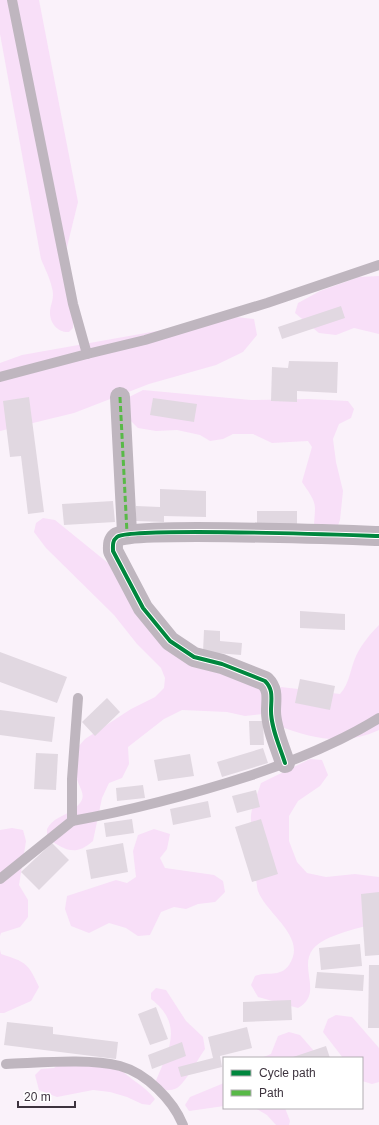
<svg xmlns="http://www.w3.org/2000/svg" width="379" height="1125" font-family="Arial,sans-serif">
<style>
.green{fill:#f8dff8}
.building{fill:#e1d8e1}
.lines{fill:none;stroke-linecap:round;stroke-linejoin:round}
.lane{stroke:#bfb6bf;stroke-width:10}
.street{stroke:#bfb6bf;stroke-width:20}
.quiet{stroke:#58b947;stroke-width:3;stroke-dasharray:6 3;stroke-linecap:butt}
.cycleway-casing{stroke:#fff;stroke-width:6}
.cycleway{stroke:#00873e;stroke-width:4}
</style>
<rect width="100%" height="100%" fill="#faf2fa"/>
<g class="green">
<path d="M 0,0 L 39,0 L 78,202 L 67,247 L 68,272 L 74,297 L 73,328 L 69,332 C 58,333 50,323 50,313 C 50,304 55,299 52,288 C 50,278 45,269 41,259 L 0,34 Z"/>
<path d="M 379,276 L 379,334 L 354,328 L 336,335 L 319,333 L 295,313 L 298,303 L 320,291 L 359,277 Z"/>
<path d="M 236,317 L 254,319 L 257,335 L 243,352 L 216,365 L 149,384 L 74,413 L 0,431 L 0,363 L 22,355 Z"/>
<path d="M 143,390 L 251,400 L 308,399 L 348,401 L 354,409 L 351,418 L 339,424 L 333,439 L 336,462 L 343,491 L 340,520 L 333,539 L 315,534 C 313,524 315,518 315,508 C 315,499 307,490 302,482 L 312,447 L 308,441 L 272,443 L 253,434 L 233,434 L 223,439 L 210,441 L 200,435 L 177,430 L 156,431 L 138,428 L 127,417 L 129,397 Z"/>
<path d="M 43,518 L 55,520 L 108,563 L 189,652 L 264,684 L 263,714 L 245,716 L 227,712 L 182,710 L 164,719 L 128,747 L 129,764 L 122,778 L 109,783 L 102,798 L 93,841 C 75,857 65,850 47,838 L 47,829 C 53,818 62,817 71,811 C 91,797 80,792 76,776 C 75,768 77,756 77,748 L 85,739 L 131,709 L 155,697 L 164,688 L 165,678 L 161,668 L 137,644 L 114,615 L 46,548 L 34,532 L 36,523 Z"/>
<path d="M 379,625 L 379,730 C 345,746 313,739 279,726 L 276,693 L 281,687 L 340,694 C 350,683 350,669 356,656 C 362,644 370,634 379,625 Z"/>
<path d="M 310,759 L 322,760 L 328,775 L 320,786 L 298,801 L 289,816 L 289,841 L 297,862 L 307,873 L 326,877 L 355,874 L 379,877 L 379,923 C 362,927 324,935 313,949 C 298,968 324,994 298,1008 L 258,997 L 251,985 L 255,976 C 266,971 280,978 289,965 C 308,937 267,915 258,891 C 256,885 250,823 251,815 C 252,805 258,793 261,783 Z"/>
<path d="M 12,828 L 23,830 L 26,841 L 19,885 L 28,900 L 28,917 L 20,927 L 1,933 L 0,936 L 0,830 Z"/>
<path d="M 154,829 L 170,834 L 167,849 L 160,858 L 165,868 L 214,875 L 223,881 L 225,892 L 215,902 L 198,904 L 186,909 L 174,907 L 161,912 L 150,935 L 138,936 L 126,928 L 109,923 L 89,933 L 71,926 L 65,909 L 67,896 L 116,880 L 127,883 L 136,877 L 133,851 L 138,835 Z"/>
<path d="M 0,950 L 1,954 C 26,962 28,963 39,987 L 31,1001 L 4,1013 L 0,1013 Z"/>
<path d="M 156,988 L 166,990 L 186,1021 L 203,1037 L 205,1049 C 198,1059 186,1082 177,1088 C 172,1091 166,1090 161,1090 L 155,1083 C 168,1051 185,1025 151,999 L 151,993 Z"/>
<path d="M 336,1015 L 352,1017 L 379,1048 L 379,1082 L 372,1084 L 362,1081 L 362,1058 L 343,1058 L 323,1032 L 328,1019 Z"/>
<path d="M 289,1032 L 300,1035 L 320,1058 L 261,1058 L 271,1054 L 278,1036 Z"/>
<path d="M 67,1058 L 113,1062 C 125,1077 142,1083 155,1099 L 150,1105 L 142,1104 L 127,1097 L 110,1092 L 93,1090 L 57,1097 L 39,1090 L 35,1075 L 41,1069 L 54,1068 Z"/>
<path d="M 224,1083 L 224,1106 L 189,1111 L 185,1105 L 190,1097 Z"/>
<path d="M 255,1108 L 285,1108 L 290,1121 L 289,1125 L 276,1125 L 267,1115 Z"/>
</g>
<g class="building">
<path d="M 341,306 L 345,318 L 282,339 L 278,327 Z"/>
<path d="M 289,361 L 338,362 L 337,393 L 297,391 L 297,402 L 271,401 L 272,367 L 288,368 Z"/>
<path d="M 29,397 L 44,512 L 28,514 L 21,456 L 10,457 L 3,401 Z"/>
<path d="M 153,398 L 197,404 L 194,422 L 150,415 Z"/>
<path d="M 160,489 L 206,491 L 206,517 L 164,516 L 164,522 L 136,521 L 136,506 L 160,507 Z"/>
<path d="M 113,501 L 115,522 L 64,525 L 62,504 Z"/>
<path d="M 257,511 L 297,511 L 297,526 L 257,525 Z"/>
<path d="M 300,611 L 345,614 L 345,630 L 300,628 Z"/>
<path d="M 204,630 L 220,631 L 220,641 L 242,643 L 241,655 L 203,652 Z"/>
<path d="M 0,652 L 67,677 L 57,703 L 0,682 Z"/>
<path d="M 300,679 L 335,686 L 330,710 L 295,703 Z"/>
<path d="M 107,698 L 120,712 L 95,736 L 82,722 Z"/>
<path d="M 0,710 L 55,717 L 52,742 L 0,735 Z"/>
<path d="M 249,721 L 263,721 L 264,745 L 250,745 Z"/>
<path d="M 263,748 L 268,763 L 222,777 L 217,762 Z"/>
<path d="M 36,753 L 58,754 L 56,790 L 34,789 Z"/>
<path d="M 190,754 L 194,776 L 158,781 L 154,760 Z"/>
<path d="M 143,785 L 145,798 L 117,801 L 116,788 Z"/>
<path d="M 256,790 L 260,807 L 237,813 L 232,796 Z"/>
<path d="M 208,801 L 211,817 L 173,825 L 170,809 Z"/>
<path d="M 132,819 L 134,833 L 106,837 L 104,823 Z"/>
<path d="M 261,819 L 278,874 L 252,882 L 235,827 Z"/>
<path d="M 52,843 L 69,860 L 39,890 L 21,872 Z"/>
<path d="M 123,843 L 128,872 L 91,879 L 86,850 Z"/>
<path d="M 379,892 L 379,955 L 365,956 L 361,894 Z"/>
<path d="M 360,944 L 362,966 L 321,970 L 319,948 Z"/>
<path d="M 369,965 L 379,965 L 379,1028 L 368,1028 Z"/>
<path d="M 317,972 L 364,975 L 363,991 L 315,988 Z"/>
<path d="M 291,1000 L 292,1020 L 243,1022 L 243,1002 Z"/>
<path d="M 156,1007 L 168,1039 L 150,1045 L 138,1014 Z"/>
<path d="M 7,1022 L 53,1027 L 53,1034 L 118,1042 L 116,1059 L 4,1045 Z"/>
<path d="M 247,1027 L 252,1048 L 220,1056 L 222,1067 L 181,1077 L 178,1067 L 213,1058 L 208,1037 Z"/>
<path d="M 182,1042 L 186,1056 L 152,1069 L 148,1055 Z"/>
<path d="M 326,1046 L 330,1058 L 290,1058 Z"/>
</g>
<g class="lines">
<g class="lane">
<path d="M 12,0 L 73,304 L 87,354 L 145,340 L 267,303 L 379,265"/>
<path d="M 0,377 L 87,354"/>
<path d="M 78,698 L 72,779 L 72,821 C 133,810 193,794 252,775 C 296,760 339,743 379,718"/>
<path d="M 0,879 L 72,821"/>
<path d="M 6,1064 C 38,1063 89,1058 120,1066 C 146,1073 173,1100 183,1125"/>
</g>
<g class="street">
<path d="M 120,397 L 127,533"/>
<path d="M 285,763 C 280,747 271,728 271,711 C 271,699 274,690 265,681 L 222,664 L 194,657 L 170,641 L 143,608 L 113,551 C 113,546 112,541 117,537 C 129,527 347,535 379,536"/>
</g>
<path class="quiet" d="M 120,397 L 127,533"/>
<g class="cycleway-casing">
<path id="cycleway" d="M 285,763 C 280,747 271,728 271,711 C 271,699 274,690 265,681 L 222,664 L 194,657 L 170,641 L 143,608 L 113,551 C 113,546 112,541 117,537 C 129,527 347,535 379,536"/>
</g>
<use href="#cycleway" class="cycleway"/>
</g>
<rect x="223" y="1057" width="140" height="52" fill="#ffffff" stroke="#b1adb2"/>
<rect x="231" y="1070" width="20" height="6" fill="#00873e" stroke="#b1adb2"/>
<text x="259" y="1077" font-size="12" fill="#3d333e">Cycle path</text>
<rect x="231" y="1090" width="20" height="6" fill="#58b947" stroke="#b1adb2"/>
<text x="259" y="1097" font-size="12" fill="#3d333e">Path</text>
<path d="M18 1101v6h57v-6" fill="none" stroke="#3d333e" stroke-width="2"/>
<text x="24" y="1101" font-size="12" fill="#3d333e" stroke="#ffffff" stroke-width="3" paint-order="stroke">20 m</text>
</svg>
